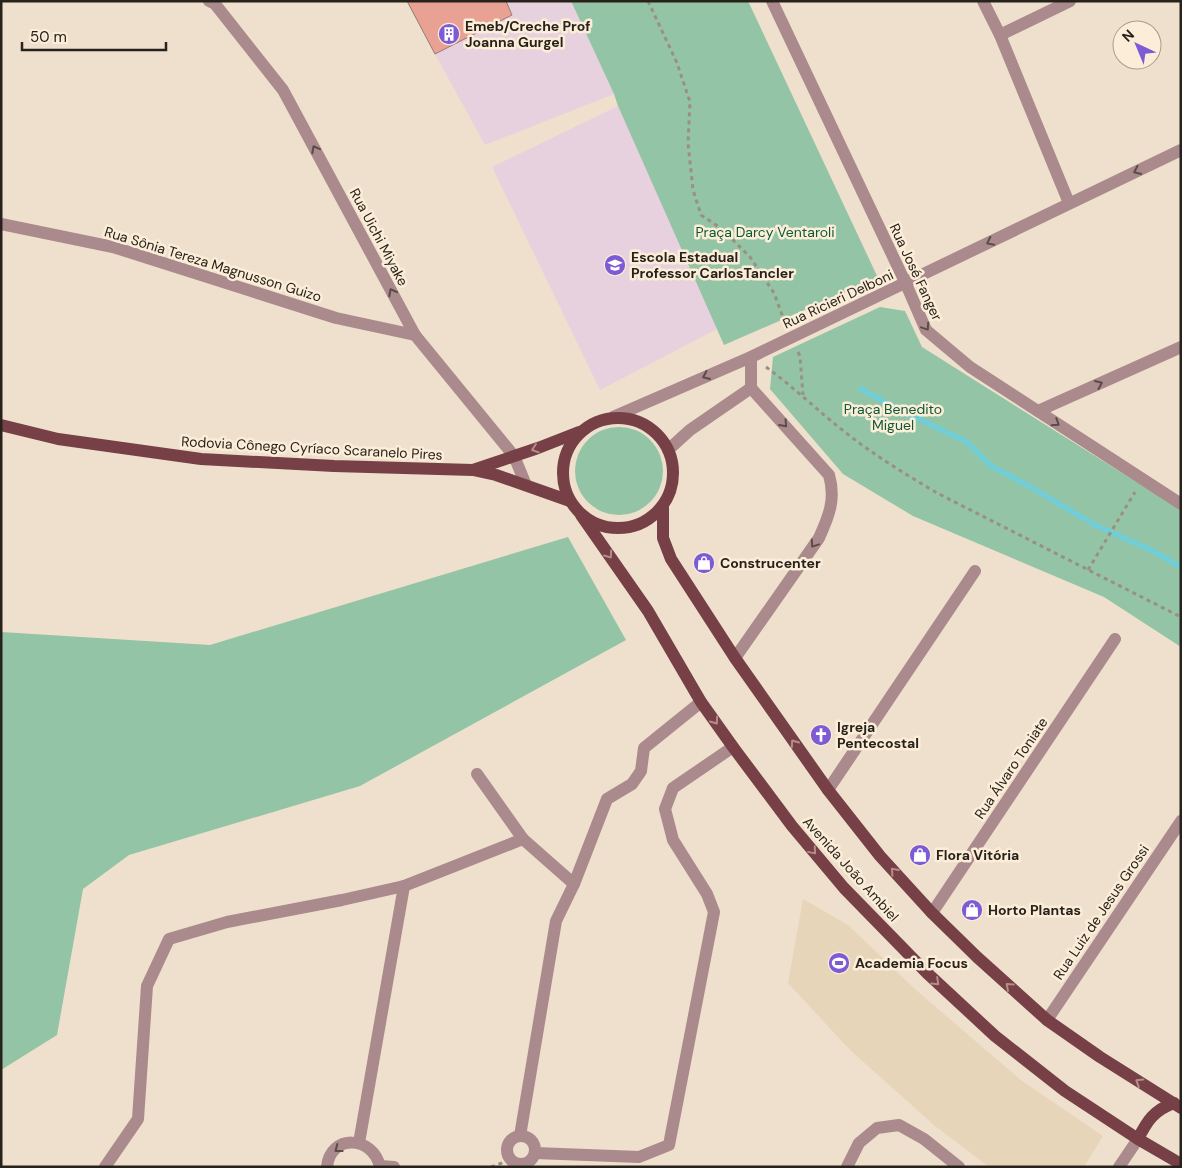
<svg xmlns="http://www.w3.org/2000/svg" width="1182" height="1168" font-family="'DM Sans',sans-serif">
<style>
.built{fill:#e7d5ba}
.education{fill:#e8d1de}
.green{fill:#93c4a5}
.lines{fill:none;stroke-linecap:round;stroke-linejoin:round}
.stream{stroke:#71cdd6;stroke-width:5.5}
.building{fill:#e8a192;stroke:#937b76}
.path{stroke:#9a9081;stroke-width:3;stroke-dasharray:4 4;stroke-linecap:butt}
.street{stroke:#aa8a8c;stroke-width:12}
.primary{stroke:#774046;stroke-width:12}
.oneway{stroke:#5b4c48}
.oneway2{stroke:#b38e88}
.labels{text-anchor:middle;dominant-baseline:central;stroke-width:5;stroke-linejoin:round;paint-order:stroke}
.poi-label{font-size:14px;font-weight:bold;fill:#27221b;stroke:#fcedd9;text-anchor:start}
.park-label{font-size:14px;fill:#0a5a35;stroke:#fcedd9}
.street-label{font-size:14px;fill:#27221b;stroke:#fcedd9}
</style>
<rect width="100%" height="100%" fill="#eee0cc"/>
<path class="built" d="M 803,899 L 848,925 L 916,990 L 1022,1081 L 1103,1136 L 1084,1167 L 989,1167 L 935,1126 L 849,1049 L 788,983 Z"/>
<g class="education">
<path d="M 506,1 L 571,1 L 614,94 L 485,145 L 435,54 L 512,15 Z"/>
<path d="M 618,106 L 719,328 L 600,390 L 492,167 Z"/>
</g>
<g class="green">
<path d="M 571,1 L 748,1 L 878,278 L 724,345 L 618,106 L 614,94 Z"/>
<path d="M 880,307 L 905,311 L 922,347 L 1181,510 L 1181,647 L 1104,597 L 913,516 L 843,474 L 770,389 L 773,357 Z"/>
<circle cx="619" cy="471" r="44"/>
<path d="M 568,537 L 626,640 L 360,786 L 129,855 L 83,889 L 57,1035 L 1,1070 L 1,632 L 210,645 Z"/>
</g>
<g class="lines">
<path class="stream" d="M 861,389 L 896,408 L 967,442 L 991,466 L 1029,486 L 1095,525 L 1153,551 L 1181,567"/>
</g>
<path class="building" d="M 407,1 L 506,1 L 512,15 L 435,54 Z"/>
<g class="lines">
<g class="path">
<path d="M 648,1 L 677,63 L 690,102 L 688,143 L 693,190 L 701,215 L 722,229 L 750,257 L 774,293 L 785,323"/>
<path d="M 798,352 L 800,356 L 803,395"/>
<path d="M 766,367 C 795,388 821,414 850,436 C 877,457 907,475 937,493 L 1181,617"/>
<path d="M 1088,570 L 1135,492"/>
<path d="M 491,1167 L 510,1160"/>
</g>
<g class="street">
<path d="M 209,1 L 215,4 L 283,90 L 415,335 L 514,456 L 526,485"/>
<path d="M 772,1 L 906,284 L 926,330 L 970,367 L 1181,504"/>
<path d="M 983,1 L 1000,35 L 1069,203"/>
<path d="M 1000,35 L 1070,1"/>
<path d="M 1,224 L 113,247 L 336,318 L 415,335"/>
<path d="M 1038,411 L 1181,347"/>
<path d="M 613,417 L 751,357 L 1181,150"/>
<path d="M 668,450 L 690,430 L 751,388"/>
<path d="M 735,658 L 819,538 C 829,516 836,499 829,475 L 751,388 L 751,357"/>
<path d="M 477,774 L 523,839 L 574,884"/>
<path d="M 828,790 L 975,571"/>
<path d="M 932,913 L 1115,639"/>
<path d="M 1047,1020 L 1181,821"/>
<path d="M 520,1136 L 556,921 L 574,884 L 607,799 L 632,784 L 641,771 L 644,748 L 701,702"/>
<circle cx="521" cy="1150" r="14"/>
<path d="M 359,1143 L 404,886"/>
<path d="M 535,1153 L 639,1157 L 669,1145 L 714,912 L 707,894 L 673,840 L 665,809 L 673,788 L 733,747"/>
<path d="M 380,1166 L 394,1167"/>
<path d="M 105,1167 L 138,1119 L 147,986 L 169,939 L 227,922 L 342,900 L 404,886 L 523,839"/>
<path d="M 327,1167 C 330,1134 373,1135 380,1167"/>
<path d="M 847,1167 L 859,1143 L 877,1128 L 899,1125 L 924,1139 L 959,1167"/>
<path d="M 1119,1167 L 1138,1139"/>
</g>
<g class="primary">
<circle cx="618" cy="473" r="55"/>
<path d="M 1,425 L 58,439 L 201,459 L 334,466 L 473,470 L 496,475 L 570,501"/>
<path d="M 473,470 L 538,448 L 579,432"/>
<path d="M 663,506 L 663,538 L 671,559 L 735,658 L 828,790 L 880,856 L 932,913 L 977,957 L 1047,1020 L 1100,1057 L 1181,1108"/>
<path d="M 581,515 L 648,611 L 701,702 L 733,747 L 792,826 L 844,888 L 927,973 L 995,1036 L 1065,1091 L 1138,1139 L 1181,1164"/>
<path d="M 1138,1139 C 1147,1121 1154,1110 1174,1103"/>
</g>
</g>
<defs><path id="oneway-chevron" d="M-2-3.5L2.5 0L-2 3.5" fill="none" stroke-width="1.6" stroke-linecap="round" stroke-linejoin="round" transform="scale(1.25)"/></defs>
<g class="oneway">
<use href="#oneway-chevron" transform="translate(315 149) rotate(-118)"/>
<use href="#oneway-chevron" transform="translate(1137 171) rotate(155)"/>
<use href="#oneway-chevron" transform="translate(990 242) rotate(154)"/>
<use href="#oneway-chevron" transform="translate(392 292) rotate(-118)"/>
<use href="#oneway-chevron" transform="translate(926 327) rotate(56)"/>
<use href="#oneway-chevron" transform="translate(706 376) rotate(156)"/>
<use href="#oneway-chevron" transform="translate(1099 384) rotate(-24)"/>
<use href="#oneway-chevron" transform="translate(1056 423) rotate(33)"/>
<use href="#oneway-chevron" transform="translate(784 424) rotate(48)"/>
<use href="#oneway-chevron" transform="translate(814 544) rotate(124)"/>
<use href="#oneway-chevron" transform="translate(338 1149) rotate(143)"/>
</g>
<g class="oneway2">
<use href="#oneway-chevron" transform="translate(535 449) rotate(161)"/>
<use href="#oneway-chevron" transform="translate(609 555) rotate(55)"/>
<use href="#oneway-chevron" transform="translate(715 721) rotate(55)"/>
<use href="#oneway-chevron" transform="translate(794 743) rotate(-125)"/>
<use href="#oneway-chevron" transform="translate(813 851) rotate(50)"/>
<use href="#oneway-chevron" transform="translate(894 871) rotate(-132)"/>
<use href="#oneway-chevron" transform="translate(936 982) rotate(43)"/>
<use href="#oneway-chevron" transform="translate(1009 986) rotate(-138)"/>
<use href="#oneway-chevron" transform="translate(1139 1082) rotate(-148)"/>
</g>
<defs>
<g id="building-disc" transform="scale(1.125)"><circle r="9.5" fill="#7d5bd5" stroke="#fcedd9"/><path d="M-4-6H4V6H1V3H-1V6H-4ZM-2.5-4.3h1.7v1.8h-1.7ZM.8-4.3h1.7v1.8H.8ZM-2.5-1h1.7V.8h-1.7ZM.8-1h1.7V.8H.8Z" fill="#fff"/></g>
<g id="school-disc" transform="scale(1.125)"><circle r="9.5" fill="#7d5bd5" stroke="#fcedd9"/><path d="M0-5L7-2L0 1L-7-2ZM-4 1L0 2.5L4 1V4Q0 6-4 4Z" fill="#fff"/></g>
<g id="shop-disc" transform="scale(1.125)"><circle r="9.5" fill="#7d5bd5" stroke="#fcedd9"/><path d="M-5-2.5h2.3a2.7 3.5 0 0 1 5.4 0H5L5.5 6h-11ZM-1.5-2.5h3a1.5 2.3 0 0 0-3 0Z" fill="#fff"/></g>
<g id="church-disc" transform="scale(1.125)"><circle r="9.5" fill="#7d5bd5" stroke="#fcedd9"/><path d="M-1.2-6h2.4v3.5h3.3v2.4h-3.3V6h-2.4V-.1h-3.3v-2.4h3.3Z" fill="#fff"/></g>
<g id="stadium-disc" transform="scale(1.125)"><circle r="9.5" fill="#7d5bd5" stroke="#fcedd9"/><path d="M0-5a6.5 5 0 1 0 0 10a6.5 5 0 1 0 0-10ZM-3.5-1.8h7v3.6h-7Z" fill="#fff"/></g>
</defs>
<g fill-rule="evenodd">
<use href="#building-disc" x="449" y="34"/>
<use href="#school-disc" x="615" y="265"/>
<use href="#shop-disc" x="704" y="563"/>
<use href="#church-disc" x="821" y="735"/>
<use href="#shop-disc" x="920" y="855"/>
<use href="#shop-disc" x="972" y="910"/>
<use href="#stadium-disc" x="839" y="963"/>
</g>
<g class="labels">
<g class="poi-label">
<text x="465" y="26">Emeb/Creche Prof<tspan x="465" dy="16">Joanna Gurgel</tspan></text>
<text x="631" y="257">Escola Estadual<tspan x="631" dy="16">Professor CarlosTancler</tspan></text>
<text x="720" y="563">Construcenter</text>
<text x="837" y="727">Igreja<tspan x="837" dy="16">Pentecostal</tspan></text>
<text x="936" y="855">Flora Vitória</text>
<text x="988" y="910">Horto Plantas</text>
<text x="855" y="963">Academia Focus</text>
</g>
<g class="park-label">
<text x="765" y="232">Praça Darcy Ventaroli</text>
<text x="893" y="409">Praça Benedito<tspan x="893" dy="16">Miguel</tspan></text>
</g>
<g class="street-label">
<text transform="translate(379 237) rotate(62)">Rua Uichi Miyake</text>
<text transform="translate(213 264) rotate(17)">Rua Sônia Tereza Magnusson Guizo</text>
<text transform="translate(916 272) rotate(65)">Rua José Fanger</text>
<text transform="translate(838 299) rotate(-25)">Rua Ricieri Delboni</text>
<text transform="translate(312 448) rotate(3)">Rodovia Cônego Cyríaco Scaranelo Pires</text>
<text transform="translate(1011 768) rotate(-56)">Rua Álvaro Toniate</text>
<text transform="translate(851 869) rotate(48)">Avenida João Ambiel</text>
<text transform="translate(1101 912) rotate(-56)">Rua Luiz de Jesus Grossi</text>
</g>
</g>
<rect width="1182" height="1168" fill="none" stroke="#27221b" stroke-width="5"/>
<g transform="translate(1137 45) rotate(316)"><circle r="24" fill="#fcedd9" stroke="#a79c8d"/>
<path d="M0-4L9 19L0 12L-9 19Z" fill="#7d5bd5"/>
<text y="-8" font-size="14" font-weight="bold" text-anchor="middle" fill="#27221b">N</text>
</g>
<path d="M22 42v8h144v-8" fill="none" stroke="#27221b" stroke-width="2.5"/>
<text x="30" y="42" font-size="15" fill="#27221b" stroke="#fcedd9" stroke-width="4" paint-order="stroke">50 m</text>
</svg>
